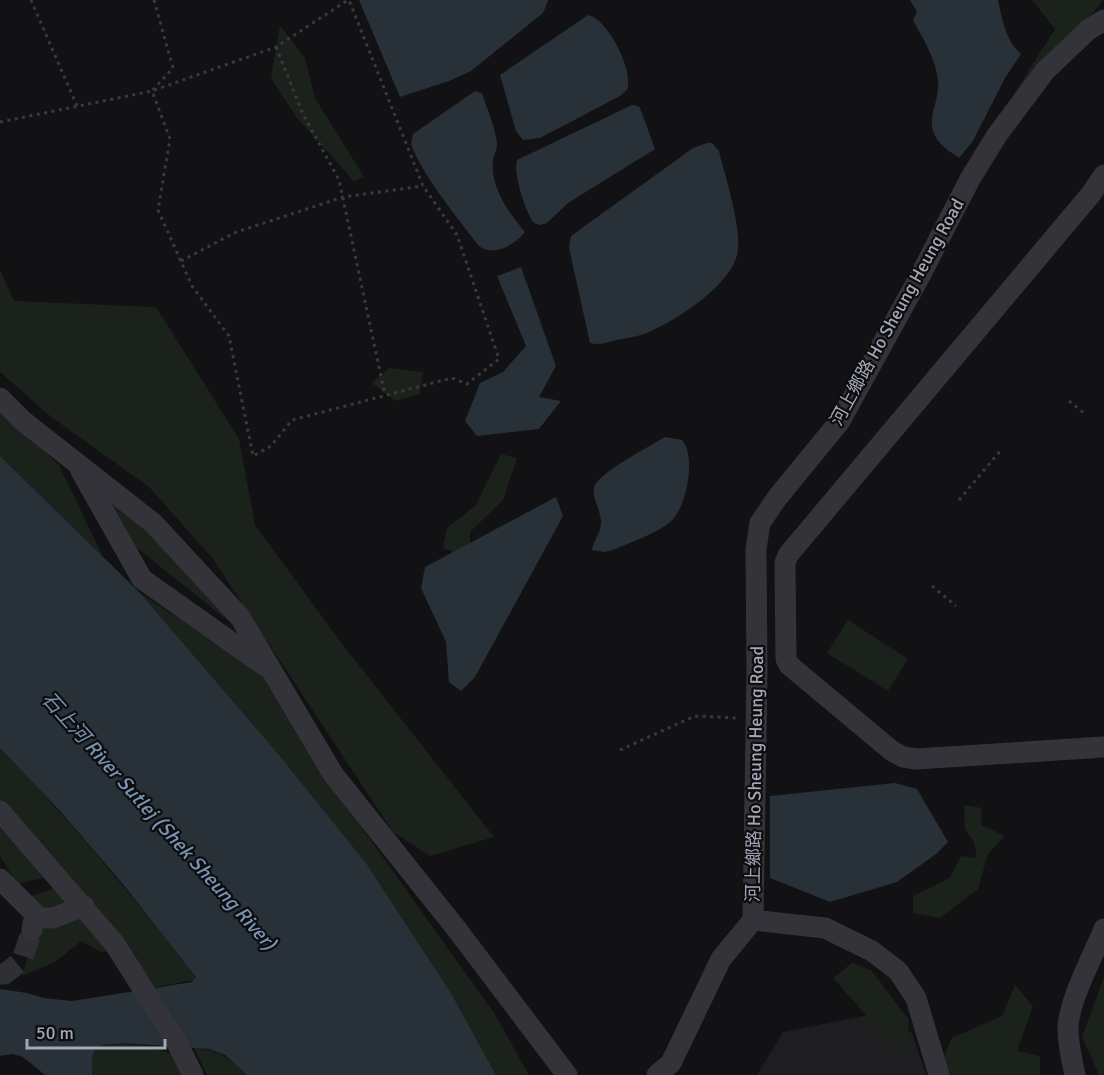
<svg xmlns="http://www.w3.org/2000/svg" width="1104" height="1075" font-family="Signika,'Noto Sans SC',sans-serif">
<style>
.built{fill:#1e1e21}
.green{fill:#1a221b}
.water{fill:#283038}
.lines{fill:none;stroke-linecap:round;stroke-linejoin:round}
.minor-tunnel{stroke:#2f3034;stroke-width:21;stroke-dasharray:21 10;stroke-linecap:butt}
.path{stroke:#393a40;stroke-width:3;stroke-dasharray:3 4.5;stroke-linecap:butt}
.minor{stroke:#333339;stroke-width:21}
.labels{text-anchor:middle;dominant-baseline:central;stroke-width:4.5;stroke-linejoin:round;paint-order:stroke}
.street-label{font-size:18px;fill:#a3a7b5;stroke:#0d0d0f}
.water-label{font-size:20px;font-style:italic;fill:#7893b2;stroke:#0d0d0f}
</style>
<rect width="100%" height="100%" fill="#121214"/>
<path class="built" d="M 869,1015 L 912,1033 L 926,1075 L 757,1075 L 783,1032 Z"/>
<g class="green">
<path d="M 1032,0 L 1103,0 L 1081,28 L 1012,97 L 1055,29 Z"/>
<path d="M 280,26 L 305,58 L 315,98 L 364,177 L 354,181 L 297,118 L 271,78 Z"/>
<path d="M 0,270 L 14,301 L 156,307 L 239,439 L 255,525 L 343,645 L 494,837 L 430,856 L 393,832 L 213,559 L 149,487 L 50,416 L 0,372 Z"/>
<path d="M 389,368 L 423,372 L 420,394 L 395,401 L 372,383 Z"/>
<path d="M 0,409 L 59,465 L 103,557 L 0,456 Z"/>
<path d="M 501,454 L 517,458 L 503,500 L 470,532 L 470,557 L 443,548 L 447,528 L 476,505 Z"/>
<path d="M 100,489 L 146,529 L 237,628 L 132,544 Z"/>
<path d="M 140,593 L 266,675 L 318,766 L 494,1013 L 529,1075 L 496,1075 L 451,993 L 366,863 L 275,750 Z"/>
<path d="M 848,620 L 908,659 L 888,691 L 827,653 Z"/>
<path d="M 0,748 C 70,820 133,897 195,975 L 195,980 L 155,987 L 128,950 L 101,952 L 81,941 L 55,962 L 22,976 L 34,937 L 31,896 L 72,882 L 47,877 L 17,884 L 0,856 Z"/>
<path d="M 964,805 L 982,808 L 981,825 L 1005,836 L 988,854 L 978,889 L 940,918 L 913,913 L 913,896 L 950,878 L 961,856 L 977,858 L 974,842 L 965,829 Z"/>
<path d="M 852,963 L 871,970 L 909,1020 L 908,1051 L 882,1033 L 833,978 Z"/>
<path d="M 1104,977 L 1104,1075 L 1099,1075 L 1082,1037 Z"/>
<path d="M 1015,985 L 1033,1006 L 1017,1051 L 1040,1056 L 1040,1075 L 950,1075 L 941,1062 L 952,1038 L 1002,1016 Z"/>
<path d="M 123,1043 L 143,1045 L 176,1055 L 186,1075 L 92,1075 L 92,1057 L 96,1048 L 103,1045 Z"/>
<path d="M 194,1048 C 220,1050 228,1058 247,1075 L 207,1075 Z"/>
</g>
<g class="water">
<path d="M 359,0 L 548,0 L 548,1 L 543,13 L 471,71 L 449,81 L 400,97 Z"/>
<path d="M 910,0 L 998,0 C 1002,18 1006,42 1021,54 L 1005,78 L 973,141 L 959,158 C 953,153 946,150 941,144 C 921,122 940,106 938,81 C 936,59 923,39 913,20 L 917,12 Z"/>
<path d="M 588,15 C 608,19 634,71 627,90 L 620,96 L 540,138 L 523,140 L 516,131 L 500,75 Z"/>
<path d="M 475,91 L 482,93 C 487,109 495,126 497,143 C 497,150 494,154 493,161 C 490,187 509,213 525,232 C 515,245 492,258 478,245 C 457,217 422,175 411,144 L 413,134 Z"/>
<path d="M 632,105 L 638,106 L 640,108 L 655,149 L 568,203 L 547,223 L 540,225 L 534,223 C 525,211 513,174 517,160 Z"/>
<path d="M 707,143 L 712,143 L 719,151 C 725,177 743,230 737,255 C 729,287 673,323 644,334 C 635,337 625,338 617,340 C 608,342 598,346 590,343 L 569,248 L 571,236 L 693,148 Z"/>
<path d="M 521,267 L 556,366 L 539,397 L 561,401 L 539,429 L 477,436 L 465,421 L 480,383 L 503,372 L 526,346 L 497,276 Z"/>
<path d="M 665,437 L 682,440 C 697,457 686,511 669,523 C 653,535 631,542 613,550 L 604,552 L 592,550 C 593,542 600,534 601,524 C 602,512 592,500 594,488 C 596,474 652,445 665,437 Z"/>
<path d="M 0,456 L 140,593 L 275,750 L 366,863 L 451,993 L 496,1075 L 247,1075 L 225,1055 L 209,1049 L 123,1043 L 103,1045 L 96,1048 L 92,1057 L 92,1075 L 45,1075 L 23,1057 L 12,1054 L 0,1056 L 0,989 L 27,993 L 44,998 L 72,1001 L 192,982 L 196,977 L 122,883 L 59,810 L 0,748 Z"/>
<path d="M 556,497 L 563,516 L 475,677 L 461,691 L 449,682 L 446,642 L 421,588 L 425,567 Z"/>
<path d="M 895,783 L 917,789 L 948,842 L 936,854 L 897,882 L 830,902 L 770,878 L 770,796 Z"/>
</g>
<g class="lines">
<path class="minor-tunnel" d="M 0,974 L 5,974 L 22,960 L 32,930"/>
<g class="path">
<path d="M 31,0 L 77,106"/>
<path d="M 154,0 L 173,68 L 152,91 L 170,139 L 158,210 L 192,286 L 229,336 L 253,456 L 271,446 L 292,420 L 452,378 L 467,384 L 499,359 L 457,235 L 423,186 L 349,0"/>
<path d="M 276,47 L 303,114 L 339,180 L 385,395"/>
<path d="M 0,122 L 152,91 L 276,47 L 348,0"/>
<path d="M 181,261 L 234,233 L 343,197 L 423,186"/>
<path d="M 1069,401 L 1084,413"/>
<path d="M 959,500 L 1001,450"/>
<path d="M 932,586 L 956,606"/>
<path d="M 620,750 L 695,716 L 737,718"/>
</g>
<g class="minor">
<path d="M 1104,175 L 1091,194 L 788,555 L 785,563 L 786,659 L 789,665 L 892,751 L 903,757 L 916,759 L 1104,747"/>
<path d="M 0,398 L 23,421 L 153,523 L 240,617 L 333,774 L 455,927 L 567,1075"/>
<path d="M 81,471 L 142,579 L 265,666"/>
<path d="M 0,811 L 114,943 L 175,1039 L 193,1075"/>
<path d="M 0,879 L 39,918"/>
<path d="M 753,920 L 757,672 L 756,549 L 760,523 L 777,498 L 840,421 L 920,276 L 970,179 L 997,135 L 1045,71 L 1088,30 L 1104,20"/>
<path d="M 753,920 L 825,928 L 872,951 L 898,971 L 916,998 L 939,1075"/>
<path d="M 32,930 L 33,923 L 39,918 L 53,918 L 84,906"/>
<path d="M 657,1075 L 671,1063 L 721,959 L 753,920"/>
<path d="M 1075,1075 C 1072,1060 1068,1045 1068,1029 C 1068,1002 1093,956 1104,929"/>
</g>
</g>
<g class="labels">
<g class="street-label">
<text transform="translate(897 312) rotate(-61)">河上鄉路 Ho Sheung Heung Road</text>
<text transform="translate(755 774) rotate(-89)">河上鄉路 Ho Sheung Heung Road</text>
</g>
<g class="water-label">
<text transform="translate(159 821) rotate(48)">石上河 River Sutlej (Shek Sheung River)</text>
</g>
</g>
<path d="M27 1039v9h138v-9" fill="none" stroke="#a3a7b5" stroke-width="3"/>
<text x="36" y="1039" font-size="18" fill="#a3a7b5" stroke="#0d0d0f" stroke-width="4.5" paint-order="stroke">50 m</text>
</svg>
